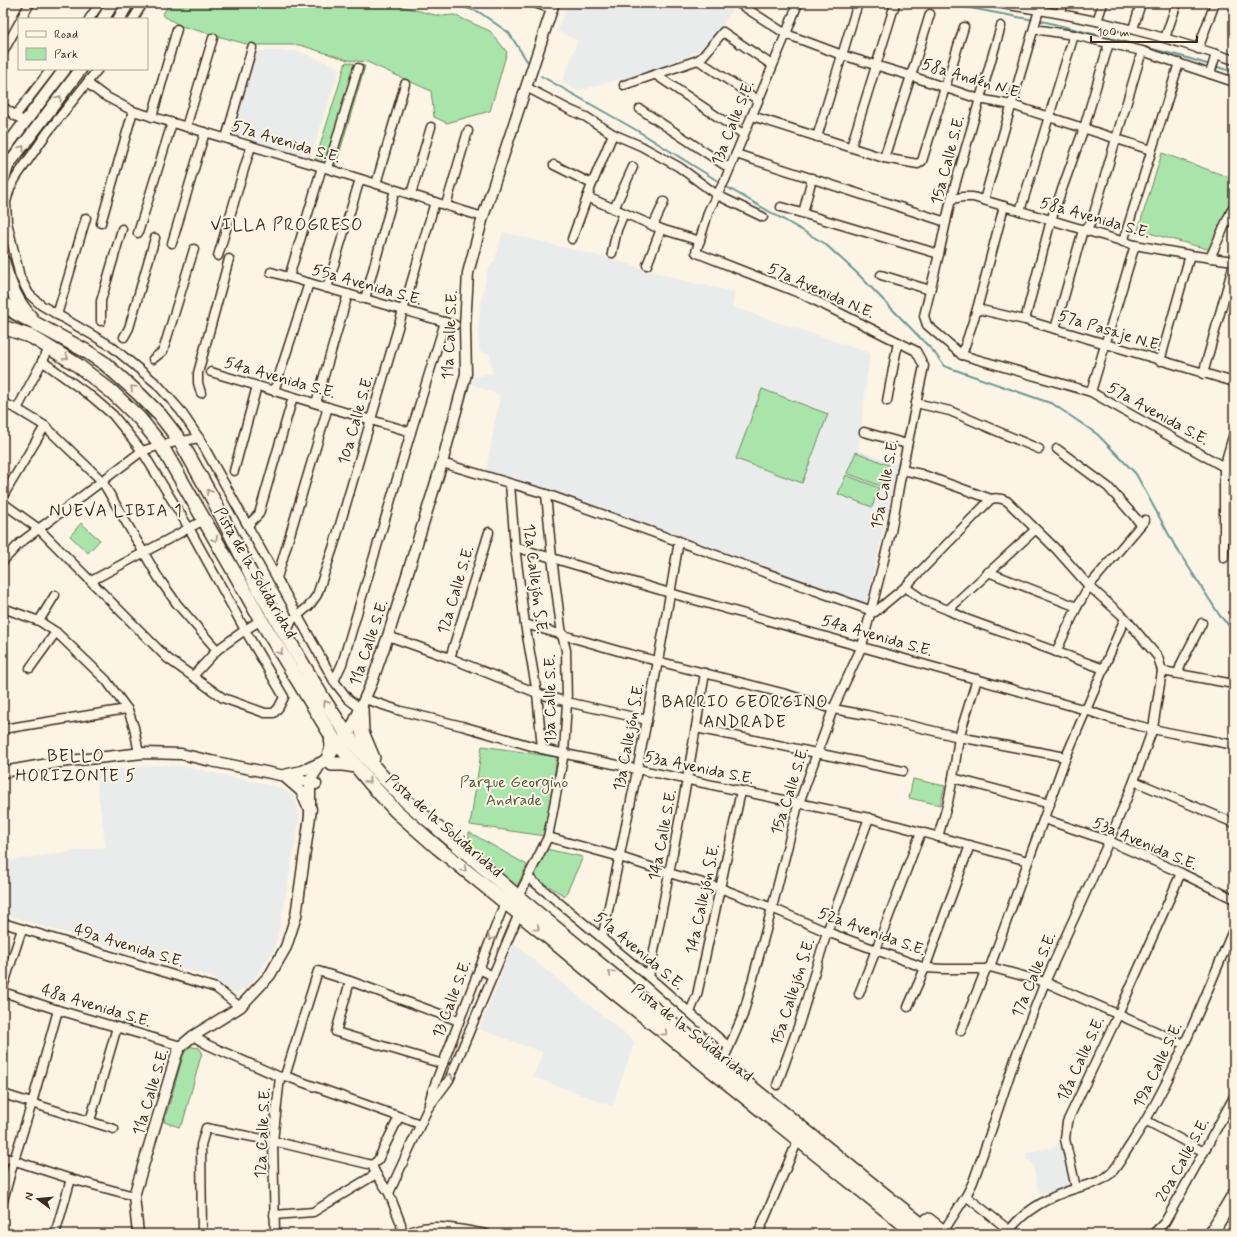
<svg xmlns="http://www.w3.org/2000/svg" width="1237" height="1237" font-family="Mynerve,sans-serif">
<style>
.built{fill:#eaebeb}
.green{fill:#a9e4aa;stroke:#728764}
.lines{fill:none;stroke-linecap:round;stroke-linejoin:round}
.stream{stroke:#6c9695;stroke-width:2}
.minor-casing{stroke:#3b2a1e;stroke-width:11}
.tertiary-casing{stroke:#3b2a1e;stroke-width:13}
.secondary-casing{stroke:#3b2a1e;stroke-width:14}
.primary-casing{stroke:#3b2a1e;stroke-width:16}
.minor{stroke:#fcf5e5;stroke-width:8}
.tertiary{stroke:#fcf5e5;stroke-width:10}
.secondary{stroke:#fcf5e5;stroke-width:11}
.primary{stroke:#fcf5e5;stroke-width:13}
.oneway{stroke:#9c9082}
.labels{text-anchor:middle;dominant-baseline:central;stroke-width:4;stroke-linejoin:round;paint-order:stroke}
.street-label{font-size:16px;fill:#3b2a1e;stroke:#fcf5e5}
.park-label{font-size:16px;fill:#565841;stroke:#fcf5e5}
.neighbourhood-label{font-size:17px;letter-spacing:1px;fill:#3b2a1e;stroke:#fcf5e5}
</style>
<rect width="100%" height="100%" fill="#fcf5e5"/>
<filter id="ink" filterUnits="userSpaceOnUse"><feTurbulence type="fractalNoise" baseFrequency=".025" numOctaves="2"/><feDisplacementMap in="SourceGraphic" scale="8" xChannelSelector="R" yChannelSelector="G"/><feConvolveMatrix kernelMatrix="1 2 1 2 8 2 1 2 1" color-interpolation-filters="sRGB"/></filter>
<g filter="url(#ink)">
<g class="built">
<path d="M 568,3 L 736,3 L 717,34 L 703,47 L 671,68 L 622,84 L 620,79 L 578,91 L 562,82 L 578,41 L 557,31 Z"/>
<path d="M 257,51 L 299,51 L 340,68 L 310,158 L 232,134 Z"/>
<path d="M 503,232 L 614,260 L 689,282 L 735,292 L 732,307 L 870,353 L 858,451 L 898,463 L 866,606 L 486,471 L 500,395 L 471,384 L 473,377 L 492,373 L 490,354 L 480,352 L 478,338 L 480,310 L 487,271 L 495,260 Z"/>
<path d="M 152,765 L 181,766 L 256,782 L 281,788 L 295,797 L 300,816 L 284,906 L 274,950 L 249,986 L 234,994 L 211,977 L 3,914 L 3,860 L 5,861 L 106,847 L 95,771 Z"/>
<path d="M 514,944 L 635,1042 L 612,1106 L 533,1077 L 543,1052 L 479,1029 Z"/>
<path d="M 1062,1145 L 1070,1188 L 1039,1194 L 1032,1162 L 1027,1160 L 1026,1153 Z"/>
</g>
<g class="green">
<path d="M 170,3 L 388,3 L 439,16 L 454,15 L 490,31 L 507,52 L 490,111 L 447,123 L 434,117 L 431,91 L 367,62 L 348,60 L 300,45 L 250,45 L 181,26 L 162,15 Z"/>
<path d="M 346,62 L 365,66 L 335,168 L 315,162 Z"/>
<path d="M 1162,153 L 1234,179 L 1234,195 L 1211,250 L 1138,230 Z"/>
<path d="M 762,389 L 828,414 L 802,483 L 736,459 Z"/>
<path d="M 856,452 L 889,465 L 880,486 L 847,473 Z"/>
<path d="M 846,475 L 879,488 L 872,507 L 838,494 Z"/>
<path d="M 81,523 L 100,540 L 88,553 L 70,536 Z"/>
<path d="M 482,746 L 557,757 L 545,836 L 470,825 Z"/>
<path d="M 913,779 L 945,786 L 940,805 L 909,798 Z"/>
<path d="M 469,832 L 527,865 L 517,887 L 469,845 Z"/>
<path d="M 546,849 L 583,857 L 565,896 L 533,877 Z"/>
<path d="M 186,1046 L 199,1048 L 202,1052 L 183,1122 L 179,1127 L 164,1122 Z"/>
</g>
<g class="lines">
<g class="stream">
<path d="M 450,3 L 479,12 L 509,33 L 527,61"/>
<path d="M 944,3 L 1034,20"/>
<path d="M 1038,20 L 1184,57 L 1210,65"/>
<path d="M 1214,66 L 1234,72"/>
<path d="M 541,76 L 638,131 L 721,183"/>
<path d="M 725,186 L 824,243 L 857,273 L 934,352 L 944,366 L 1053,404 L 1097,434 L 1136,474 L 1175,546 L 1220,616 L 1234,631"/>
<path d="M 3,315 L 52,340"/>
<path d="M 70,349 L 93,363 L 118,384"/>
<path d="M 139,403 L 150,418"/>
</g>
<g class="minor-casing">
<g id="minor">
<path d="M 535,3 L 552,9"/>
<path d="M 738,3 L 786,34 L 842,55 L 911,76 L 979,99 L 1012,105 L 1151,150"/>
<path d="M 995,3 C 1042,10 1088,18 1134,30 C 1168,38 1201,49 1234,60"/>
<path d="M 1060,13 L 1064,3"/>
<path d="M 21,19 L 30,3"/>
<path d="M 89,19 L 100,3"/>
<path d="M 133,19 L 143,3"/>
<path d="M 1097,21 L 1103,3"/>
<path d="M 1001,26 L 951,199 L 939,254 L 924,316 L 927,325 L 962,355 L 1091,392 L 1224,467 L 1234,471"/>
<path d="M 1034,29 L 1074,35 L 1142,51 L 1234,82"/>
<path d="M 1133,29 L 1141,3"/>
<path d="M 1165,38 L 1177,3"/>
<path d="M 1198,49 L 1215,3"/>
<path d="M 3,52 L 19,23"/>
<path d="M 698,60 L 758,100"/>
<path d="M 98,69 L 47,133 L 17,176 L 10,188 L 6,202 L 7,222 L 20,277 L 29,294 L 41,305 L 111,346 L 157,384 L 180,410 L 199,438 L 334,681 L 348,699 L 361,709"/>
<path d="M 1210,74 L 1216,54"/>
<path d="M 656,75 L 743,134"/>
<path d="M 87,83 L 103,95 L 133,111 L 322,167 L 483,217"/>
<path d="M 624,85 L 698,60 L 703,56 L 723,32 L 772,65"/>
<path d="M 526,87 L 570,110 L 586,117 L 613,134 L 641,146 L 679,167 L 717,195 L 763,217"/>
<path d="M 3,107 L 19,118"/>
<path d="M 640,109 L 729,168"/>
<path d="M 15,116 L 51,69"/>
<path d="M 752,116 L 884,158 L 918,164 L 922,161 L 964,27"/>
<path d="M 152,117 L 177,29"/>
<path d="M 186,127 L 213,38"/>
<path d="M 817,137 L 858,3"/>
<path d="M 226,138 L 252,48"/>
<path d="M 851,147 L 895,4"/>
<path d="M 736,154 L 946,222"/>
<path d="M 884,158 L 911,76 L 930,14"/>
<path d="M 554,165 L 592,184"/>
<path d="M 328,168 L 358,68"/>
<path d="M 376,184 L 405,84"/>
<path d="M 411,194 L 431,127"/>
<path d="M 587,197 L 661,229 L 700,241"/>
<path d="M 951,199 L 963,197 L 973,197 L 1135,245 L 1190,255 L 1234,261"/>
<path d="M 984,200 L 1039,10"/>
<path d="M 446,205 L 468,131"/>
<path d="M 781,207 L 939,254"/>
<path d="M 614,209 L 633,167"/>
<path d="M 1020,211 L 1074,35"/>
<path d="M 803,213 L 812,178"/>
<path d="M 101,223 L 133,111"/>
<path d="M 653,226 L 664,202"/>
<path d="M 138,233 L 172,123"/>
<path d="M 572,239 L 592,184 L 613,134"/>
<path d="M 1123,242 L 1179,63"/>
<path d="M 172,243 L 205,132"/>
<path d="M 612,253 L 617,230 L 624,213"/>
<path d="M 218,256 L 251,146"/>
<path d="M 1210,258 L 1234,205"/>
<path d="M 647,265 L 661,229"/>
<path d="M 271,272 L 455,325"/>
<path d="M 881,275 L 930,290"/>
<path d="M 289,277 L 322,167"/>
<path d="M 327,288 L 360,179"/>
<path d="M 365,299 L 395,190"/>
<path d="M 977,309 L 1025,320 L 1234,382"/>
<path d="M 57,315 L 86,218"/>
<path d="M 1025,320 L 1051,220 L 1084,128 L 1109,43"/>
<path d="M 101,321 L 101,301 L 122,229"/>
<path d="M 1055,329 L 1083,230 L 1089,226 L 1092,220 L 1142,51"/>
<path d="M 124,337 L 129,328 L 155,238"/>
<path d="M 962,355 L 977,309 L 1004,206"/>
<path d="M 153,359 L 163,351 L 194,249"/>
<path d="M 1160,361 L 1190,255"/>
<path d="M 211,372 L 411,432"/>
<path d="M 1203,374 L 1234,263"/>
<path d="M 274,391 L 309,283"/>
<path d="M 1091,392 L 1135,245"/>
<path d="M 201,393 L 198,383 L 198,373 L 229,259"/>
<path d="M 887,401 L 898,342"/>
<path d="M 3,403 L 17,409 L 45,426 L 102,481 L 158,577 L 177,604 L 217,650"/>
<path d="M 316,403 L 348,294"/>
<path d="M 916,403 L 950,411 L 1039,449"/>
<path d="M 17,409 L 50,347"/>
<path d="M 864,432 L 907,444"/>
<path d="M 1057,449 L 1108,487 L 1141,524"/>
<path d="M 442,463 L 546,494 L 875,612 L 905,587 L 991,499 C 997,497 1001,498 1007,501 L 1057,550 L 1089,586 L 1125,618 L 1158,657 L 1162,671 L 1153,728 L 1134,781 L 1109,841 L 1045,982 L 1017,1053 L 990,1134 L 973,1182 L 966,1196 L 943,1232"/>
<path d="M 902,470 L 921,474 L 991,499"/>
<path d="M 234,471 L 257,386"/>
<path d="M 510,484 L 515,547 L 525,624 L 537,693 L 542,749"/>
<path d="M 3,496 L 45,426"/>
<path d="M 3,503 L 39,529 L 167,658 L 223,698 L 265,713 L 274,713 L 279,707 L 284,697 L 245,630 L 189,528 L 142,451 L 113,415 L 92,397 L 42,361"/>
<path d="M 248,525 L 259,514 L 293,397"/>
<path d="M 515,547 L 670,593 L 1086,710 C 1134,728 1185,735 1234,745"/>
<path d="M 1224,558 L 1224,467 L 1234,433"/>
<path d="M 3,561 L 20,543 L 142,451 L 161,445 L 199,438"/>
<path d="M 988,572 L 1077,607"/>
<path d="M 277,578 L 328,407"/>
<path d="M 91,581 L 204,520"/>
<path d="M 905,587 L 925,601 L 948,610 L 966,619 L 1104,669"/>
<path d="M 3,608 L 39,621 L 56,632 L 106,680 L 128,710 L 134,727 L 139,754"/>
<path d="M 948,610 L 1035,530"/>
<path d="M 39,621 L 55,595"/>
<path d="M 525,624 L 622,652 L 786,694 L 833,709 L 867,715 L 959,737 L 1066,757"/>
<path d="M 285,636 L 292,620 L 309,606 L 317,595 L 334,545 L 435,202"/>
<path d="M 388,636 L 450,658 L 537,693 L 567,702 L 647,720"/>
<path d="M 1056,652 L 1077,607 L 1089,586 L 1145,520"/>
<path d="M 450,658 L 489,532"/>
<path d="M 30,668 L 56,632"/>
<path d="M 1162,671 L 1234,684"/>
<path d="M 1178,673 L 1182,662 L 1202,623"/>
<path d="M 193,676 L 217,650 L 245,630 L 261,620"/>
<path d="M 977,679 L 959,737 L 953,778 L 1050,804"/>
<path d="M 334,681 L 342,664 L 411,432 L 445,322"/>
<path d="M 365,699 L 401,711 L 462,726 L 542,749 L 869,818 L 1028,861"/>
<path d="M 696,728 L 903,771"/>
<path d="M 3,729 L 127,709 L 128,710"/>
<path d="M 1134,781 L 1234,823"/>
<path d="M 1044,819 L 1109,841 L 1181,873 L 1234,899"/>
<path d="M 548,837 L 620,857 L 669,873 L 720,888 L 772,908 L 827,932 L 925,968 L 944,969 L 986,969 L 990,967 L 1045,982 L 1184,1044"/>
<path d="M 938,837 L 948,802 L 953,778"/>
<path d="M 529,878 L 649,977 L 729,1047"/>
<path d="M 518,897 L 548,837 L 564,753 L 567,702 L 566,650 L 562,635 L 552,558 L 546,494"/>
<path d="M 3,923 L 216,988 L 240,1007"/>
<path d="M 602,938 C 631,806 657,674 679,541"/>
<path d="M 990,967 L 1066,757 L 1125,618"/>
<path d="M 479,969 L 493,976"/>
<path d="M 649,977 L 687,780 L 705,673"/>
<path d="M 350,981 L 336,1032 L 443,1064"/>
<path d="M 3,987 L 22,929"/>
<path d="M 3,992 L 58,1010 L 181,1046"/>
<path d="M 859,994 L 921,832"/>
<path d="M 908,1007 L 925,968 L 970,845"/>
<path d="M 690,1012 L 697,995 L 741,791"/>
<path d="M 961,1031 L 986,969"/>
<path d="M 193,1036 L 208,1045 L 280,1077"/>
<path d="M 722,1063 L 743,1015 L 772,908 L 797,809 L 833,709 L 862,646 L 891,532 L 902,470 L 924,366 L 916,351 L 804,295 L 697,253 L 696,252 L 709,210 L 725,180 L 786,34 L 798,3"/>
<path d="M 285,1076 L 420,1124"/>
<path d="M 280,1077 L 285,1076 L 318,971 L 350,981 L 459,1021"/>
<path d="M 777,1085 L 799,1024 L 827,932 L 869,818"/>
<path d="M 3,1094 L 114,1129"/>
<path d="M 429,1103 L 432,1092 L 505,902 L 507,900"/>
<path d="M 90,1121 L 117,1027"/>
<path d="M 1147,1121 L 1204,1152"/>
<path d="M 3,1157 L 71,1179 L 134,1196"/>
<path d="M 372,1165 L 378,1160 L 399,1117"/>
<path d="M 1076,1188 L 1065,1139 L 1067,1122 L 1118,1015 L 1181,873"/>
<path d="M 966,1196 L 1014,1234"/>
<path d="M 3,1201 L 14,1160 L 32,1103 L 58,1010"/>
<path d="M 274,1215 L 313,1212 L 376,1174"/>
<path d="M 1009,1231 C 1026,1208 1051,1196 1077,1188 C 1089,1184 1100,1183 1110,1174 C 1118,1167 1124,1154 1131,1144 C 1174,1079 1203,1000 1234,928"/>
<path d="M 55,1234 L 71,1179"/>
<path d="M 202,1234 L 201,1145 L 206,1128 L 273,1141 L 372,1165 L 376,1174 L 389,1193"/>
<path d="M 275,1234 L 273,1141 L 280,1077"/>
<path d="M 402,1234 L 401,1224 L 389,1193 L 428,1108 L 449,1080 L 520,911"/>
<path d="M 407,1234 C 410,1232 414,1230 418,1229 C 437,1224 467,1230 486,1234"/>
<path d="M 758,1234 L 795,1147"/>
<path d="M 1153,1234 L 1165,1222 L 1234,1097"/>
</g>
</g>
<g class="tertiary-casing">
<g id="tertiary">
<path d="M 3,772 L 60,762 L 143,753 L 181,754 L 211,761 L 280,775 L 316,784"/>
<path d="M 284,775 L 302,771 L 322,762"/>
<path d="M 287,779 L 301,791 L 307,805"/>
<path d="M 310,814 L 310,786 L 311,779 L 320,765 L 348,736 L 372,682 L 388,636 L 442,463 L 466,374 L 465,326 L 468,273 L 483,217 L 554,3"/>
<path d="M 138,1234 L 134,1196 L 177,1053 L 181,1046 L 193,1036 L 240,1007 L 270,975 L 286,947 L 296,916 L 311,809"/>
</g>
</g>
<g class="secondary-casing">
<g id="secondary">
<path d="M 103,19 L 113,3"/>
<path d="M 119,19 L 128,3"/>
<path d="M 3,151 L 65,69"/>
<path d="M 3,172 L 81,69"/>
</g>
</g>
<g class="primary-casing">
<g id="primary">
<path d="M 3,178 L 6,168"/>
<path d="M 3,262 C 8,283 16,302 31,318"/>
<path d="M 3,303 L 16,313 L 86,351 L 104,363 L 139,394 L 160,415 L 181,442 L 214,501 L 258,588 L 324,700 L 348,736 L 379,773 L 406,801 L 518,897 L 631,990 L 933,1234"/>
<path d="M 3,327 L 32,337 L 76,364 L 112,392 L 140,419 L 161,445 L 233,570 L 261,620 L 331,735 L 370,783 L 396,811 L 438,848 L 553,941 L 614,992 L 916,1234"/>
<path d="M 361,709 L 362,732 L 373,758"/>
<path d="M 329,756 L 332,747 L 331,735"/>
<path d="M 332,764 L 343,764 L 356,766"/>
<path d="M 928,1220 L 946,1234"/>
<path d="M 1211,1234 L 1234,1195"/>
</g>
</g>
<use href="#minor" class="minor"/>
<use href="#tertiary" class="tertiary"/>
<use href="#secondary" class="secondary"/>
<use href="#primary" class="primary"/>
</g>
<defs><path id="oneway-chevron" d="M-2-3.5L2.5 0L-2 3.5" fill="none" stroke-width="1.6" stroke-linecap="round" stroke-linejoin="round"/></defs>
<g class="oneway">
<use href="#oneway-chevron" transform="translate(59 98) rotate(-52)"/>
<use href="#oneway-chevron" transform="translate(22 148) rotate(-53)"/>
<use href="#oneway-chevron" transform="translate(66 357) rotate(31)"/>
<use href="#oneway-chevron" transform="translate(133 388) rotate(-137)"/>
<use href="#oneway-chevron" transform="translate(209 492) rotate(-120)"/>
<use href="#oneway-chevron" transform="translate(215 539) rotate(59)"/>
<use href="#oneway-chevron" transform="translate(280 652) rotate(60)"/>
<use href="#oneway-chevron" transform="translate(326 703) rotate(-123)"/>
<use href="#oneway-chevron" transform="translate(368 781) rotate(49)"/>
<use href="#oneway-chevron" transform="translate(464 869) rotate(39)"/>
<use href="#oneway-chevron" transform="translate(537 928) rotate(39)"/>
<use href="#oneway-chevron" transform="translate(491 938) rotate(111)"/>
<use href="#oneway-chevron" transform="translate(611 973) rotate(-140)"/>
<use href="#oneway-chevron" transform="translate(665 1033) rotate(39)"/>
<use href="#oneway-chevron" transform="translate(450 1076) rotate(-65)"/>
</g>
</g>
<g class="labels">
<g class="street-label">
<text transform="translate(972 79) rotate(17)">58a Andén N.E.</text>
<text transform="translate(733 123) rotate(-68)">13a Calle S.E.</text>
<text transform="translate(286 142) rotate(17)">57a Avenida S.E.</text>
<text transform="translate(948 160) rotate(-75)">15a Calle S.E.</text>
<text transform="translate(1095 218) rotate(16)">58a Avenida S.E.</text>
<text transform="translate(367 285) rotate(16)">55a Avenida S.E.</text>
<text transform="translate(821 291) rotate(24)">57a Avenida N.E.</text>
<text transform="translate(1110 331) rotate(17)">57a Pasaje N.E.</text>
<text transform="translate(450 335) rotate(-87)">11a Calle S.E.</text>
<text transform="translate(280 378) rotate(16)">54a Avenida S.E.</text>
<text transform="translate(1158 414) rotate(29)">57a Avenida S.E.</text>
<text transform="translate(356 420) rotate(-74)">10a Calle S.E.</text>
<text transform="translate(885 484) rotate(-79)">15a Calle S.E.</text>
<text transform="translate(255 573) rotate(60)">Pista de la Solidaridad</text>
<text transform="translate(535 579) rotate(83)">12a Callejón S.E.</text>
<text transform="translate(456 590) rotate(-73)">12a Calle S.E.</text>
<text transform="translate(877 636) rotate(16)">54a Avenida S.E.</text>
<text transform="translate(369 643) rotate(-71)">11a Calle S.E.</text>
<text transform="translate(550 699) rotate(-90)">13a Calle S.E.</text>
<text transform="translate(629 737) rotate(-79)">13a Callejón S.E.</text>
<text transform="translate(699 768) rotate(12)">53a Avenida S.E.</text>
<text transform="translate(790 791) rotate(-72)">15a Calle S.E.</text>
<text transform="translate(444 826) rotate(41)">Pista de la Solidaridad</text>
<text transform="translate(663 835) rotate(-79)">14a Calle S.E.</text>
<text transform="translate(1145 844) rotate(23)">53a Avenida S.E.</text>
<text transform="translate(703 899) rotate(-78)">14a Callejón S.E.</text>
<text transform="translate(872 932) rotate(20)">52a Avenida S.E.</text>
<text transform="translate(129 946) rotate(17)">49a Avenida S.E.</text>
<text transform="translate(639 951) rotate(40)">51a Avenida S.E.</text>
<text transform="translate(1034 975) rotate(-67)">17a Calle S.E.</text>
<text transform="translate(793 992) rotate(-72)">15a Callejón S.E.</text>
<text transform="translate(452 999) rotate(-69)">13 Calle S.E.</text>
<text transform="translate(96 1006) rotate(17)">48a Avenida S.E.</text>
<text transform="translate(692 1033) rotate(38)">Pista de la Solidaridad</text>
<text transform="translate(1081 1059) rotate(-65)">18a Calle S.E.</text>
<text transform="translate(1158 1065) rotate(-64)">19a Calle S.E.</text>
<text transform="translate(151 1092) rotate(-73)">11a Calle S.E.</text>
<text transform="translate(263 1133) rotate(-87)">12a Calle S.E.</text>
<text transform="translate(1183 1160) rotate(-61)">20a Calle S.E.</text>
</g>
<g class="park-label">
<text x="514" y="782">Parque Georgino<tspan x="514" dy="18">Andrade</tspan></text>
</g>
<g class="neighbourhood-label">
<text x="287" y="225">VILLA PROGRESO</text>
<text x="116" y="511">NUEVA LIBIA 1</text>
<text x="745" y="702">BARRIO GEORGINO<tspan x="745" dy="20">ANDRADE</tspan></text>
<text x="76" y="756">BELLO<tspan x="76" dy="20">HORIZONTE 5</tspan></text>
</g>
</g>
<rect width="1237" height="1237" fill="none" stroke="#fcf5e5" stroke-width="16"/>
<rect x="8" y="8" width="1221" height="1221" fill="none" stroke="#3b2a1e" stroke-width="1.5" filter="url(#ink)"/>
<rect x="18" y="18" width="130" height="52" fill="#fcf5e5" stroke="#afa495"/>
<rect x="26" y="31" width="20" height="6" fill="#fcf5e5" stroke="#afa495"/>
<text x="54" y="38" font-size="12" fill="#3b2a1e">Road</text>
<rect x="26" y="48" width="20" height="12" fill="#a9e4aa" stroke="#afa495"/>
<text x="54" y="58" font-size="12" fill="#3b2a1e">Park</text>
<g transform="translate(38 1199) rotate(286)" stroke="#fcf5e5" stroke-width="3" paint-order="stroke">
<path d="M0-3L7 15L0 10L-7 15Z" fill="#3b2a1e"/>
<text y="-6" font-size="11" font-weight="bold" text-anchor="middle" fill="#3b2a1e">N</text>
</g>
<path d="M1091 36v6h106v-6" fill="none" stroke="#3b2a1e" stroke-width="2"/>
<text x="1097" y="36" font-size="12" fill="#3b2a1e" stroke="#fcf5e5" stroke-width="3" paint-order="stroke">100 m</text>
</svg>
